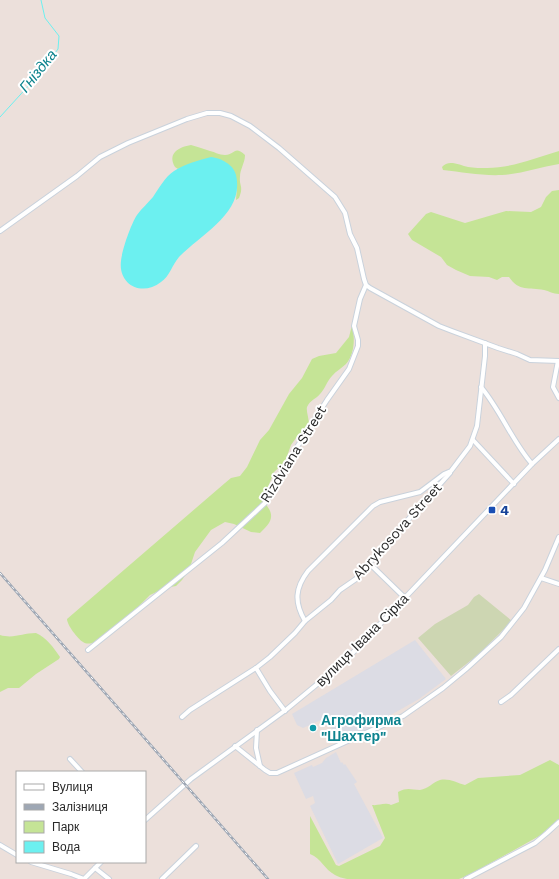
<svg xmlns="http://www.w3.org/2000/svg" width="559" height="879" font-family="'Work Sans',sans-serif">
<style>
.industrial{fill:#dcdce4}
.green{fill:#c5e496}
.cemetery{fill:#cdd6b2}
.water{fill:#6cf0f0}
.lines{fill:none;stroke-linecap:round;stroke-linejoin:round}
.stream{stroke:#6cf0f0;stroke-width:1}
.minor-casing{stroke:#c9d2dc;stroke-width:6}
.minor{stroke:#fff;stroke-width:4}
.rail-casing{stroke:#9ea7b4;stroke-width:2.5}
.rail{stroke:#fff;stroke-width:1;stroke-dasharray:3;stroke-linecap:butt}
.transit-dot{fill:#1a4fb4;stroke:#fff;stroke-width:1.5}
.culture-dot{fill:#0f9aa8;stroke:#fff;stroke-width:1.5}
.labels{text-anchor:middle;dominant-baseline:central;stroke-width:4;stroke-linejoin:round;paint-order:stroke}
.street-label{font-size:14px;fill:#292929;stroke:#fff}
.transit-label{font-size:14px;font-weight:bold;fill:#164399;stroke:#fff;text-anchor:start}
.culture-label{font-size:14px;font-weight:bold;fill:#0d838f;stroke:#fff;text-anchor:start}
.water-label{font-size:15px;font-style:italic;fill:#0c838d;stroke:#fff}
</style>
<rect width="100%" height="100%" fill="#ece0db"/>
<g class="industrial">
<path d="M 415,640 L 446,679 L 419,699 L 340,744 L 336,742 L 328,717 L 303,728 L 297,725 L 292,714 Z"/>
<path d="M 336,752 L 341,763 L 342,762 L 344,765 L 345,764 L 357,782 L 354,784 L 383,838 L 338,864 L 310,806 L 315,803 L 313,796 L 306,799 L 294,773 L 312,765 L 313,767 L 322,763 L 326,758 Z"/>
</g>
<g class="green">
<path d="M 191,145 C 198,147 204,149 210,151 C 215,152 219,155 225,155 C 235,155 234,145 245,155 C 245,163 240,169 240,177 C 239,186 244,186 239,198 L 236,200 L 237,187 L 205,159 L 178,169 L 175,167 C 167,153 179,147 191,145 Z"/>
<path d="M 559,151 L 559,164 C 540,167 521,174 502,175 C 482,176 462,172 443,170 L 442,167 C 448,159 460,165 468,167 C 474,168 481,168 487,168 C 512,168 535,158 559,151 Z"/>
<path d="M 559,190 L 559,294 C 553,294 549,291 544,290 C 529,287 519,292 509,277 L 502,277 L 497,280 L 489,277 L 470,276 L 456,270 L 447,265 L 441,257 L 412,240 L 408,234 L 426,214 L 431,212 L 465,223 L 506,211 L 531,212 L 541,207 L 546,197 L 552,191 Z"/>
<path d="M 352,325 C 355,337 355,354 346,364 C 342,368 336,371 332,376 C 327,381 325,389 320,394 C 316,399 310,400 307,407 C 306,411 309,418 309,425 L 296,438 L 291,445 L 285,462 L 274,472 L 268,487 L 262,495 C 263,502 265,502 269,509 C 275,519 267,526 260,533 L 251,532 L 234,524 L 225,522 L 211,530 L 195,552 L 189,570 L 182,580 L 176,586 L 165,588 L 150,595 L 133,612 L 96,642 C 92,643 87,645 83,642 C 78,639 67,625 67,619 L 225,483 L 231,478 L 240,476 L 247,467 L 260,440 L 269,430 L 289,394 L 302,378 L 312,359 L 319,356 L 336,353 L 349,337 Z"/>
<path d="M 36,633 C 47,638 53,647 60,657 L 59,659 L 36,674 L 19,688 L 8,688 L 0,692 L 0,635 C 14,639 22,633 36,633 Z"/>
<path d="M 550,760 L 559,765 L 559,819 L 541,835 L 471,874 L 459,879 L 347,879 C 343,878 338,877 335,875 C 324,869 322,859 310,854 L 310,816 L 336,865 L 339,866 L 380,846 L 385,838 L 372,805 C 379,806 384,802 391,805 L 399,802 L 398,792 C 408,787 411,790 420,790 C 428,789 433,782 440,780 C 449,778 457,783 465,785 L 478,778 L 520,775 Z"/>
</g>
<path class="cemetery" d="M 479,594 L 512,621 L 479,654 L 451,676 L 418,638 L 435,624 L 468,605 L 474,597 Z"/>
<path class="water" d="M 211,157 C 221,158 234,165 236,175 C 245,213 201,234 179,257 C 172,265 170,276 161,282 C 142,297 118,285 121,261 C 122,250 131,224 137,215 C 142,208 148,203 153,197 C 159,188 165,177 174,171 C 185,164 199,160 211,157 Z"/>
<g class="lines">
<path class="stream" d="M 0,117 L 40,73 L 58,49 L 59,36 L 45,18 L 41,0"/>
<g class="minor-casing">
<g id="minor">
<path d="M 0,231 L 77,176 L 100,157 L 128,143 L 187,119 L 207,113 L 220,113 L 231,116 L 250,126 L 279,148 L 335,197 L 345,213 L 350,234 L 357,248 L 364,279 L 366,285 L 370,288 L 439,326 L 452,331 L 498,348 L 517,354 L 530,360 L 559,361"/>
<path d="M 558,361 L 553,387 L 559,398"/>
<path d="M 481,387 C 501,411 512,441 532,464"/>
<path d="M 473,440 L 514,484"/>
<path d="M 369,563 L 405,598"/>
<path d="M 541,578 L 559,584"/>
<path d="M 305,621 C 294,602 295,588 308,571 L 373,506 L 380,502 L 420,492 L 444,474 L 451,471 L 470,446 L 477,426 L 485,356 L 485,343"/>
<path d="M 88,650 L 222,543 L 265,503 L 297,447 L 327,400 L 349,369 L 358,346 L 358,340 L 354,326 L 360,299 L 366,285"/>
<path d="M 256,668 L 270,691 L 285,711"/>
<path d="M 501,702 L 511,695 L 559,649"/>
<path d="M 182,717 L 190,710 L 256,668 L 270,657 L 295,633 L 305,621 L 331,600 L 340,590 L 356,579 L 369,563 L 450,473"/>
<path d="M 257,730 L 256,748 L 260,766"/>
<path d="M 235,746 L 265,770 L 270,773 L 277,773 L 403,716 L 443,688 L 466,669 L 501,637 L 524,608 L 545,570 L 559,537"/>
<path d="M 70,759 L 82,772"/>
<path d="M 145,820 L 191,779 L 287,709 L 344,662 L 532,464 L 559,439"/>
<path d="M 0,845 L 17,855"/>
<path d="M 31,862 L 71,874 L 84,879 L 101,862"/>
<path d="M 95,868 L 109,879"/>
<path d="M 162,879 L 196,846"/>
<path d="M 466,879 L 535,843 L 547,833 L 559,822"/>
</g>
</g>
<use href="#minor" class="minor"/>
<g class="rail-casing">
<path id="rail" d="M 0,573 L 268,879"/>
</g>
<use href="#rail" class="rail"/>
</g>
<rect class="transit-dot" x="488" y="506" width="8" height="8" rx="2"/>
<circle class="culture-dot" cx="313" cy="728" r="4"/>
<g class="labels">
<g class="street-label">
<text transform="translate(293 454) rotate(-58)">Rizdviana Street</text>
<text transform="translate(397 531) rotate(-48)">Abrykosova Street</text>
<text transform="translate(362 640) rotate(-45)">вулиця Івана Сірка</text>
</g>
<g class="transit-label">
<text x="500" y="510">4</text>
</g>
<g class="culture-label">
<text x="321" y="720">Агрофирма<tspan x="321" dy="16">"Шахтер"</tspan></text>
</g>
<g class="water-label">
<text transform="translate(38 71) rotate(-51)">Гніздка</text>
</g>
</g>
<rect x="16" y="771" width="130" height="92" fill="#ffffff" stroke="#a9a9a9"/>
<rect x="24" y="784" width="20" height="6" fill="#ffffff" stroke="#a9a9a9"/>
<text x="52" y="791" font-size="12" fill="#292929">Вулиця</text>
<rect x="24" y="804" width="20" height="6" fill="#9ea7b4" stroke="#a9a9a9"/>
<text x="52" y="811" font-size="12" fill="#292929">Залізниця</text>
<rect x="24" y="821" width="20" height="12" fill="#c5e496" stroke="#a9a9a9"/>
<text x="52" y="831" font-size="12" fill="#292929">Парк</text>
<rect x="24" y="841" width="20" height="12" fill="#6cf0f0" stroke="#a9a9a9"/>
<text x="52" y="851" font-size="12" fill="#292929">Вода</text>
</svg>
